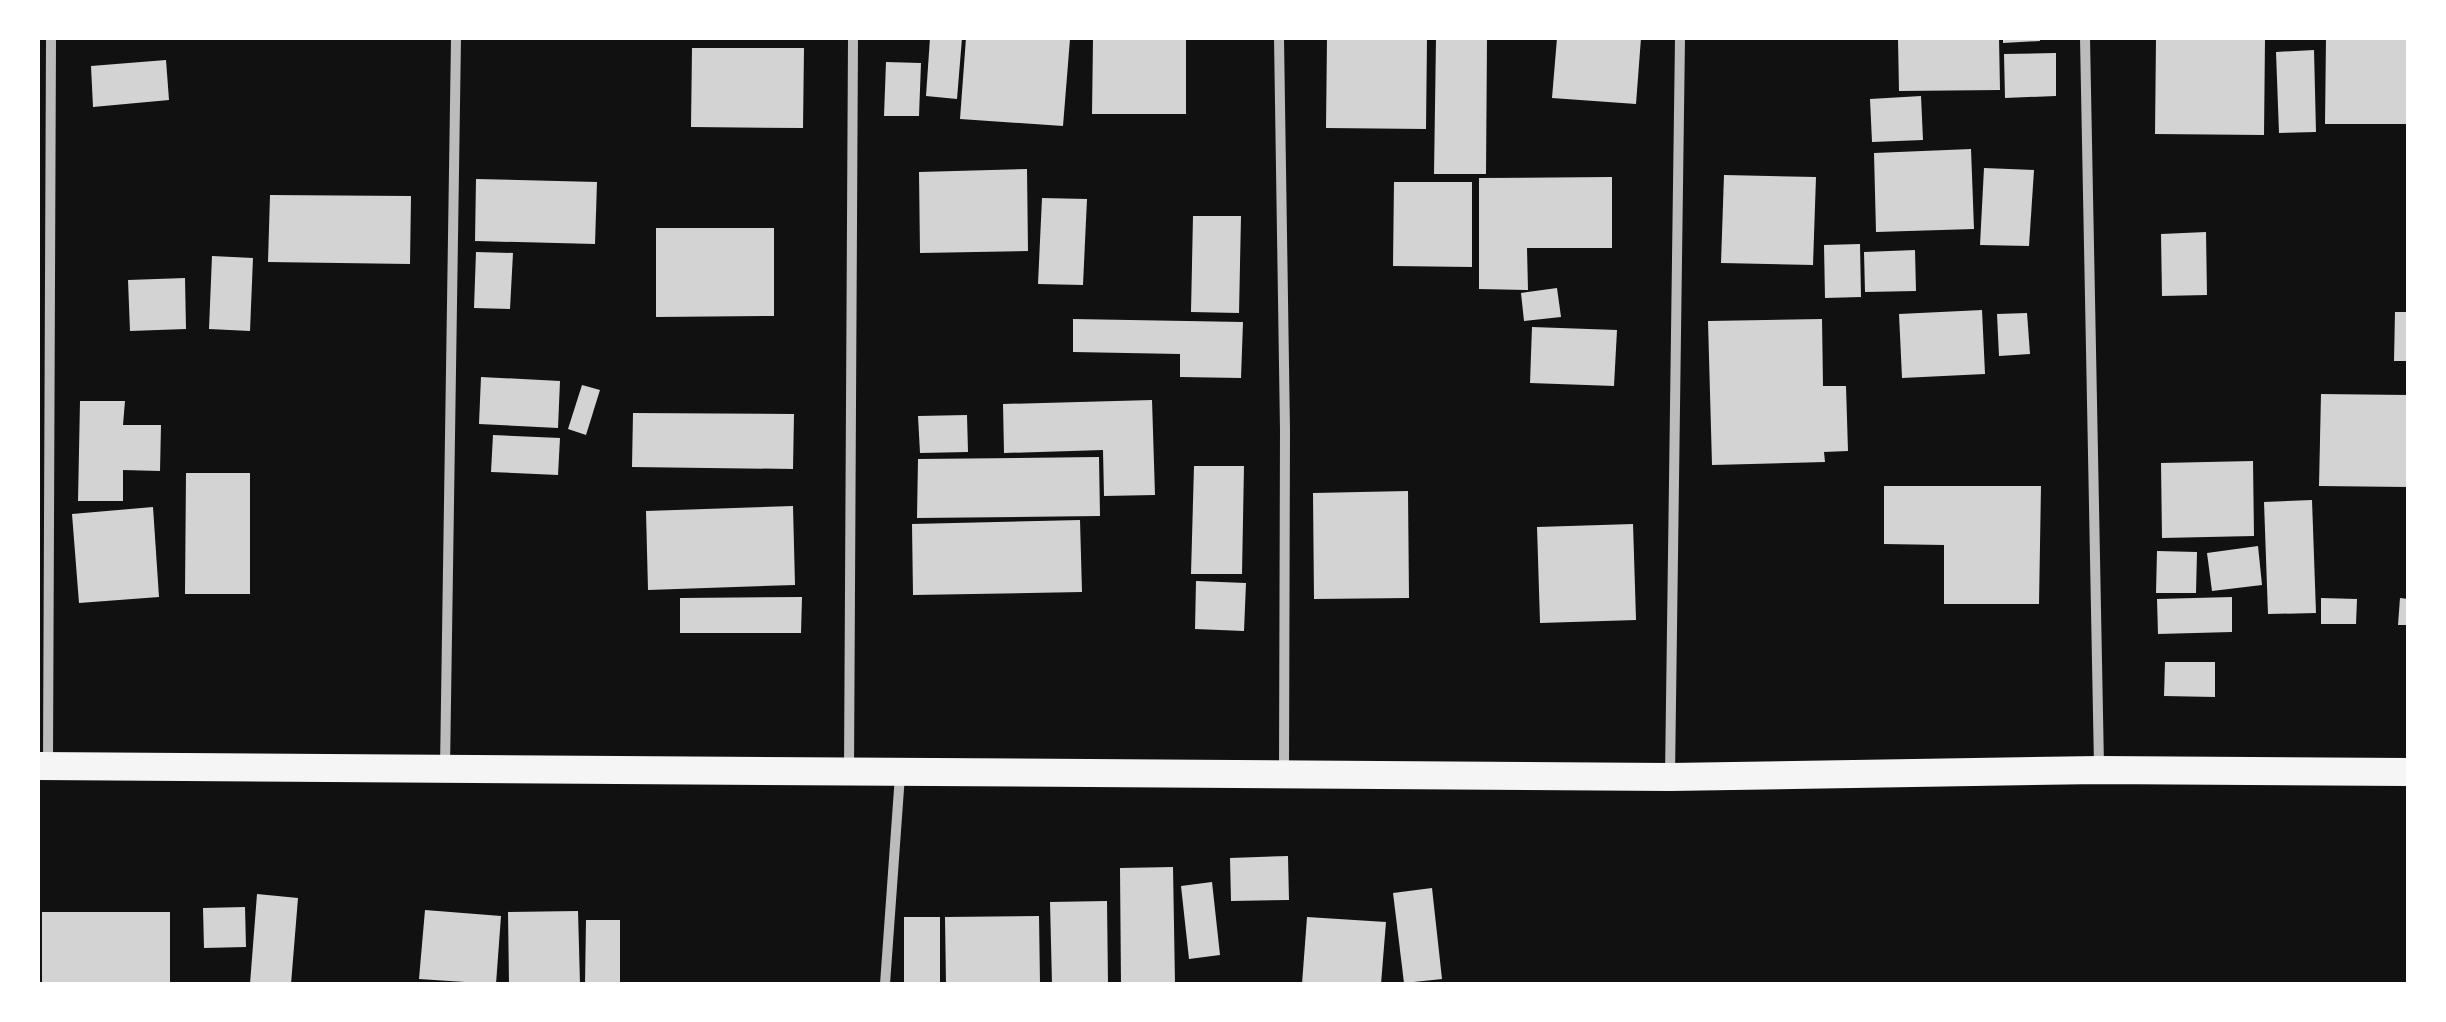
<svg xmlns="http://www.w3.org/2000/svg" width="2446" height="1022" font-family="Helvetica,sans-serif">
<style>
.building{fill:#d3d3d3}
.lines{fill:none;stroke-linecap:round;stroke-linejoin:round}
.minor{stroke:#bcbcbc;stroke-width:10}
.trunk{stroke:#f5f5f5;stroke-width:28}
</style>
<rect width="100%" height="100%" fill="#111"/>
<g class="building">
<path d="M 930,38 L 962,38 L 957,99 L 926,96 Z"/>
<path d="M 966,38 L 1070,39 L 1063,126 L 960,119 Z"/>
<path d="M 1327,38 L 1427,38 L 1426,129 L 1326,128 Z"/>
<path d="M 1436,38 L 1487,38 L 1486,174 L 1434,174 Z"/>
<path d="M 1557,38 L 1641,38 L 1636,104 L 1552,98 Z"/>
<path d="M 1999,38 L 2000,90 L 1899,91 L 1898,39 Z"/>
<path d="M 2003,38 L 2040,38 L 2040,41 L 2003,43 Z"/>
<path d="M 2156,38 L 2265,38 L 2264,135 L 2155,134 Z"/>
<path d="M 2326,38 L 2408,38 L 2408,124 L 2325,124 Z"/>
<path d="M 1093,39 L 1186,40 L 1186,114 L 1092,114 Z"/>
<path d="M 692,48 L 804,48 L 803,128 L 691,127 Z"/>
<path d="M 2314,50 L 2316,132 L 2279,133 L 2276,52 Z"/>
<path d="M 2056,53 L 2056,96 L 2005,98 L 2004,54 Z"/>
<path d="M 166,60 L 169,100 L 93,107 L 91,66 Z"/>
<path d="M 886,62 L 921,63 L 919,116 L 884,116 Z"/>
<path d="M 1921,96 L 1923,140 L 1872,142 L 1870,99 Z"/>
<path d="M 1971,149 L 1974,229 L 1876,232 L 1874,153 Z"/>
<path d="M 1984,168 L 2034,170 L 2029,246 L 1980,245 Z"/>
<path d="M 1027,169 L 1028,251 L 920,253 L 919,172 Z"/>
<path d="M 1724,175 L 1816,177 L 1813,265 L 1721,263 Z"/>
<path d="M 1612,177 L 1612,248 L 1527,248 L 1528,290 L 1479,289 L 1479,178 Z"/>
<path d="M 476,179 L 597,182 L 595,244 L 475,241 Z"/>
<path d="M 1394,182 L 1472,182 L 1472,267 L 1393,266 Z"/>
<path d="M 270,195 L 411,196 L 410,264 L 268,262 Z"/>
<path d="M 1042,198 L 1087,199 L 1083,285 L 1038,284 Z"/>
<path d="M 1193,216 L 1241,216 L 1239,313 L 1191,312 Z"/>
<path d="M 656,228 L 774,228 L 774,316 L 656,317 Z"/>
<path d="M 2206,232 L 2207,295 L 2162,296 L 2161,234 Z"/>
<path d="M 1860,244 L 1861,297 L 1825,298 L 1824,245 Z"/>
<path d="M 1915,250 L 1916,291 L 1865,292 L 1864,252 Z"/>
<path d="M 476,252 L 513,253 L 510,309 L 474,308 Z"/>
<path d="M 212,256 L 253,258 L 250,331 L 209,329 Z"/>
<path d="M 185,278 L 186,329 L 130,331 L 128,280 Z"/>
<path d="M 1557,288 L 1561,317 L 1524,321 L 1521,293 Z"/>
<path d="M 1982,310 L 1985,374 L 1902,378 L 1899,314 Z"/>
<path d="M 2395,312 L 2408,312 L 2408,361 L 2394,361 Z"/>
<path d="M 2027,313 L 2030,354 L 1999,356 L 1997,314 Z"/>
<path d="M 1073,319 L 1243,322 L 1241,378 L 1180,377 L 1180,354 L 1073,352 Z"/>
<path d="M 1822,319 L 1823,386 L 1846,386 L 1848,451 L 1824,452 L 1825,462 L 1712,465 L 1708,321 Z"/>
<path d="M 1532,327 L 1617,330 L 1614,386 L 1530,383 Z"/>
<path d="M 481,377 L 560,381 L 558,428 L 479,424 Z"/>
<path d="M 582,385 L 600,390 L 586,435 L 568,429 Z"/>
<path d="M 2321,394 L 2408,395 L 2408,487 L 2319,486 Z"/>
<path d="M 1152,400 L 1155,495 L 1104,496 L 1103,450 L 1004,453 L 1003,404 Z"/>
<path d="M 80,401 L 125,401 L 123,425 L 161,425 L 160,471 L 123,470 L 123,501 L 78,501 Z"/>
<path d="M 633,413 L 794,414 L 793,469 L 632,467 Z"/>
<path d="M 967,415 L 968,452 L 920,453 L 918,416 Z"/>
<path d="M 493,435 L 560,438 L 558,475 L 491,472 Z"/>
<path d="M 1099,457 L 1100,516 L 917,518 L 918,459 Z"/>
<path d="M 2253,461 L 2254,536 L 2162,538 L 2161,463 Z"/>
<path d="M 1194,466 L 1244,466 L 1242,574 L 1191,574 Z"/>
<path d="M 186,473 L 250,473 L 250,594 L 185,594 Z"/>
<path d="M 1884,486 L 2041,486 L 2039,604 L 1944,604 L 1944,545 L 1884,544 Z"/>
<path d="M 1408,491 L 1409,598 L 1314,599 L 1313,493 Z"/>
<path d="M 2312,500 L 2316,613 L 2268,614 L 2264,502 Z"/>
<path d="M 793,506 L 795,585 L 648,590 L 646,511 Z"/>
<path d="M 153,507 L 159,597 L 79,603 L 72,514 Z"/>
<path d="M 1080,520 L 1082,592 L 913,595 L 912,524 Z"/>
<path d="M 1633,524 L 1636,620 L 1540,623 L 1537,527 Z"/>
<path d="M 2258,546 L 2262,585 L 2212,591 L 2207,553 Z"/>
<path d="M 2157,551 L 2197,552 L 2196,593 L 2156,593 Z"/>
<path d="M 1196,581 L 1246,583 L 1244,631 L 1195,629 Z"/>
<path d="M 802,597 L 801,633 L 680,633 L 680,598 Z"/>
<path d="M 2232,597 L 2232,632 L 2158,634 L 2157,599 Z"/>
<path d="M 2321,598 L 2357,599 L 2356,624 L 2321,624 Z"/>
<path d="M 2400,598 L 2408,599 L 2408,625 L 2398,625 Z"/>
<path d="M 2165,662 L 2215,662 L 2215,697 L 2164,696 Z"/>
<path d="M 1288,856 L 1289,900 L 1231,901 L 1230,858 Z"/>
<path d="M 1173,867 L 1175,984 L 1121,984 L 1120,868 Z"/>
<path d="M 1212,882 L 1220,955 L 1189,959 L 1181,886 Z"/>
<path d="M 1432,888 L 1442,979 L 1404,983 L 1393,893 Z"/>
<path d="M 257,894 L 298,898 L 291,984 L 250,984 Z"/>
<path d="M 1107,901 L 1108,984 L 1052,984 L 1050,902 Z"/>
<path d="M 245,907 L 246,947 L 204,948 L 203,908 Z"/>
<path d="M 425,910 L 501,916 L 496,984 L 419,979 Z"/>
<path d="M 578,911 L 580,984 L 509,984 L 508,912 Z"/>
<rect x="42" y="912" width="128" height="72"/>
<path d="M 1039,916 L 1040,984 L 946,984 L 945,917 Z"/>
<rect x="904" y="917" width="36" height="67"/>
<path d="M 1307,917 L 1386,922 L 1381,984 L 1302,984 Z"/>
<path d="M 586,920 L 620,920 L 620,984 L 585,984 Z"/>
</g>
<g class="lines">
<g class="minor">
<path d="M 1279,38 L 1285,430 L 1284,772"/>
<path d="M 2085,38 L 2099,766"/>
<path d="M 48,761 L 51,38"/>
<path d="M 445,768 L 456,38"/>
<path d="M 849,771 L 853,38"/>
<path d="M 1670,776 L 1680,38"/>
<path d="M 885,984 L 900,775"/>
</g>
<path class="trunk" d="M 38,766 L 1670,777 L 2099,770 L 2408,772"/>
</g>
<rect width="2446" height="1022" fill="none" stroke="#ffffff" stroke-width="80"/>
</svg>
